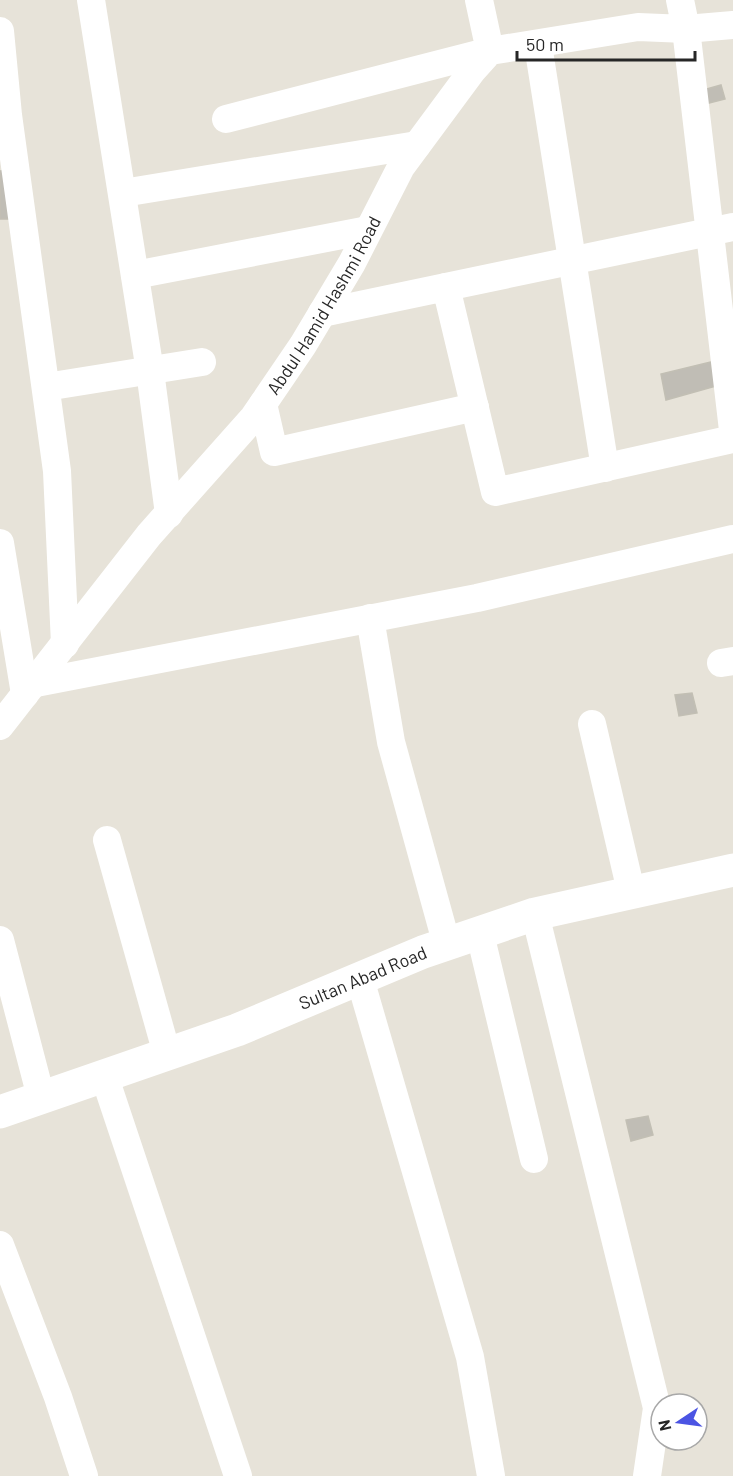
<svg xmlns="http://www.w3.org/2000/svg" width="733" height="1476" font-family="Barlow,sans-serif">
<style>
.building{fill:#c0bdb5;stroke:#c2bfb4;stroke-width:1.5}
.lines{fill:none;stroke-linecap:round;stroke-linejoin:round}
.minor{stroke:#fff;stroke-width:28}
.tertiary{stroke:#fff;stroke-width:33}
.labels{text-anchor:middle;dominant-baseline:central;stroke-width:4.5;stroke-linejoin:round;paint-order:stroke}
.street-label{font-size:18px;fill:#262626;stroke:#fff}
</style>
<rect width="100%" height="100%" fill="#e7e3d9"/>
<g class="building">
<path d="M 721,85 L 725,99 L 705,104 L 703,90 Z"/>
<path d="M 7,170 L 12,219 L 0,219 L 0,171 Z"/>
<path d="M 711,362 L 716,386 L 666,400 L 661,374 Z"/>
<path d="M 692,693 L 697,713 L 679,716 L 675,695 Z"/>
<path d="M 648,1116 L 653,1135 L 631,1141 L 626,1120 Z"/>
</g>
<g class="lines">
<g class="minor">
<path d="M 91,0 L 150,371 L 169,514"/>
<path d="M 733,25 L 686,29 L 733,430"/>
<path d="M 0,31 L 8,115 L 57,471 L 65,644"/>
<path d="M 538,45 L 605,468"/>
<path d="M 226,119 L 490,51 L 479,0"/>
<path d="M 123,193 L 417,145"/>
<path d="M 135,275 L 368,230"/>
<path d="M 446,287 L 733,227"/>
<path d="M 322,313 L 446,287 L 495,492 L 733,439"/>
<path d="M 46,387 L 202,362"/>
<path d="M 263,404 L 274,452 L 475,407"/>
<path d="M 0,543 L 25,694"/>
<path d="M 370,618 L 391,742 L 447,945"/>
<path d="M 721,663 L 733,661"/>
<path d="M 36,683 L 477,598 L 733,539"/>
<path d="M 592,724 L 631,891"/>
<path id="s1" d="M 0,726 L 149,535 L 254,417 L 303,345 L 352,263 L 401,167 L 472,71 L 490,51 L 638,27 L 686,29 L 680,0"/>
<path d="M 107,840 L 167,1054"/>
<path d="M 535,914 L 657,1408 L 647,1476"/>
<path d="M 480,934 L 534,1159"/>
<path d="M 0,940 L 41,1097"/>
<path d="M 360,979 L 470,1357 L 491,1476"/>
<path d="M 104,1075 L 238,1476"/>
<path d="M 0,1245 L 58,1397 L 84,1476"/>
</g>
<path class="tertiary" id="s2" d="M 0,1112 L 237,1030 L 423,952 L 535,914 L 733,870"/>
</g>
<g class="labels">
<g class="street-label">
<text stroke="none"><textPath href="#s1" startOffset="532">Abdul Hamid Hashmi Road</textPath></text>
<text stroke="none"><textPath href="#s2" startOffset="387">Sultan Abad Road</textPath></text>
</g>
</g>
<g transform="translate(679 1422) rotate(257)"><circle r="28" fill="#ffffff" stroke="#a8a8a8" stroke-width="1.5"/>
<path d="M0-4.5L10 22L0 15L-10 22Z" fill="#4b54e3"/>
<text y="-9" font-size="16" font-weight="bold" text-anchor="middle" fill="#262626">N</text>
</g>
<path d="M517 51v9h178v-9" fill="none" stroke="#262626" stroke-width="3"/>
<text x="526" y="51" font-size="18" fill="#262626" stroke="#ffffff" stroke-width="4.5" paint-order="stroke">50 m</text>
</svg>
